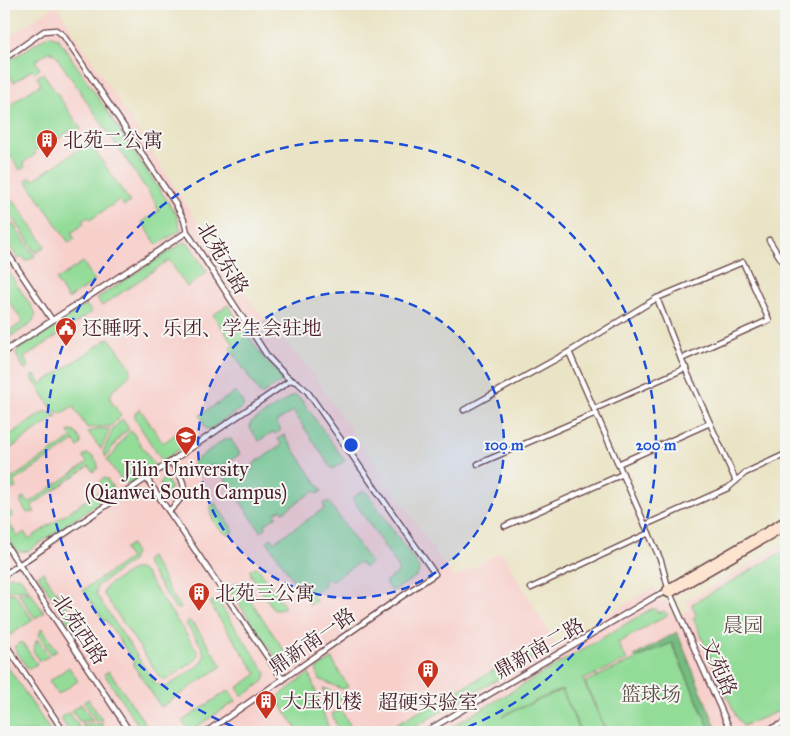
<svg xmlns="http://www.w3.org/2000/svg" width="790" height="736" font-family="'IM FELL Great Primer','Noto Serif SC',serif">
<style>
.built{fill:#f7d0cc}
.green{fill:#92dc98;stroke:#6e7e62}
.forest{fill:#75bc80;stroke:#606e56}
.lines{fill:none;stroke-linecap:round;stroke-linejoin:round}
.lane-casing{stroke:#623d42;stroke-width:7}
.secondary-casing{stroke:#623d42;stroke-width:15}
.lane{stroke:#fff;stroke-width:4.5}
.secondary{stroke:#fde4d1;stroke-width:12}
.ring{fill:none;stroke:#1d4ed8;stroke-width:2.5;stroke-dasharray:9 6}
.labels{text-anchor:middle;dominant-baseline:central;stroke-width:4;stroke-linejoin:round;paint-order:stroke}
.poi-label{font-size:20px;fill:#4a1f2b;stroke:#f6f6f2;text-anchor:start}
.street-label{font-size:20px;fill:#4a1f2b;stroke:#f6f6f2}
.park-label{font-size:20px;fill:#5c4e46;stroke:#f6f6f2}
.centre{fill:#1d4ed8;stroke:#f6f6f2;stroke-width:2.5}
.ring-label{font-size:15px;text-anchor:middle;font-weight:bold;fill:#1d4ed8;stroke:#f6f6f2;stroke-width:4;stroke-linejoin:round;paint-order:stroke}
</style>
<rect width="100%" height="100%" fill="#f6f6f2"/>
<filter id="ink" filterUnits="userSpaceOnUse"><feTurbulence type="fractalNoise" baseFrequency=".02" numOctaves="2"/><feDisplacementMap in="SourceGraphic" scale="10" xChannelSelector="R" yChannelSelector="G"/><feConvolveMatrix kernelMatrix="1 2 1 2 8 2 1 2 1" color-interpolation-filters="sRGB"/></filter>
<filter id="wash" filterUnits="userSpaceOnUse"><feTurbulence type="fractalNoise" baseFrequency=".0096" numOctaves="4" result="noise"/><feDisplacementMap in="SourceGraphic" scale="20" xChannelSelector="R" yChannelSelector="G"/><feGaussianBlur stdDeviation="1.12" result="paint"/><feColorMatrix in="noise" values="0 0 0 0 0 0 0 0 0 0 0 0 0 0 0 0 0 1.4 0 .05"/><feComposite in="paint" operator="in"/></filter>
<g filter="url(#wash)">
<rect width="100%" height="100%" fill="#eae4c6"/>
<path class="built" d="M 56,5 L 248,299 L 308,368 L 454,578 L 502,551 L 556,645 L 654,587 L 660,601 L 667,601 L 674,617 L 690,610 L 686,601 L 786,543 L 786,732 L 4,732 L 4,40 Z"/>
<g class="green">
<path d="M 49,35 L 57,38 L 60,41 L 176,214 L 181,230 L 157,245 L 142,222 L 159,211 L 156,206 L 157,205 L 54,53 L 52,54 L 50,51 L 35,61 L 40,69 L 35,73 L 32,70 L 14,82 L 4,66 L 4,64 Z"/>
<path d="M 43,73 L 81,129 L 76,133 L 73,129 L 42,150 L 40,148 L 34,151 L 36,154 L 23,163 L 25,167 L 20,170 L 4,146 L 4,109 L 7,107 L 9,109 L 14,106 L 12,103 L 41,84 L 37,77 Z"/>
<path d="M 87,139 L 130,202 L 124,206 L 119,200 L 90,220 L 88,217 L 82,221 L 84,224 L 71,233 L 75,239 L 69,243 L 26,180 L 31,177 L 33,180 L 84,146 L 82,143 Z"/>
<path d="M 14,200 L 45,246 L 36,253 L 5,205 Z"/>
<path d="M 13,224 L 35,256 L 26,261 L 22,256 L 18,259 L 4,237 L 4,231 Z"/>
<path d="M 184,242 L 189,244 L 207,272 L 187,287 L 169,260 L 102,306 L 97,298 Z"/>
<path d="M 83,262 L 95,281 L 68,299 L 56,280 Z"/>
<path d="M 4,265 L 36,314 L 31,324 L 8,338 L 4,337 L 4,335 L 23,322 L 4,294 Z"/>
<path d="M 86,305 L 92,312 L 24,358 L 29,367 L 25,370 L 16,355 L 17,350 Z"/>
<path d="M 228,305 L 262,356 L 282,378 L 281,382 L 261,395 L 230,348 L 234,345 L 213,315 Z"/>
<path d="M 109,338 L 129,365 L 131,370 C 129,382 114,384 110,396 L 111,401 L 121,416 L 111,426 L 87,428 L 73,406 L 61,414 L 53,410 L 31,377 L 35,375 L 41,384 Z"/>
<path d="M 235,392 L 243,403 L 243,407 L 210,429 L 206,429 L 200,415 Z"/>
<path d="M 294,395 L 300,398 L 345,461 L 332,469 L 293,411 L 276,422 L 281,430 L 275,434 L 273,432 L 259,441 L 250,428 L 251,422 Z"/>
<path d="M 140,409 L 163,443 L 184,428 L 190,440 L 187,444 L 162,461 L 135,419 L 135,413 Z"/>
<path d="M 45,411 L 57,416 L 4,453 L 4,439 Z"/>
<path d="M 122,419 L 129,429 L 121,435 L 106,457 L 103,452 L 113,429 Z"/>
<path d="M 100,429 L 110,429 L 101,449 L 88,432 Z"/>
<path d="M 70,431 L 75,432 L 81,440 L 81,444 L 78,447 L 74,441 L 13,482 L 17,488 L 12,489 L 5,479 L 5,475 L 7,474 L 11,479 L 72,438 L 68,432 Z"/>
<path d="M 130,431 L 133,433 L 155,466 L 131,483 L 127,484 L 121,480 L 107,460 C 117,453 120,440 130,431 Z"/>
<path d="M 284,435 L 322,491 L 317,494 L 314,491 L 283,512 L 281,509 L 275,513 L 277,516 L 264,525 L 266,528 L 261,532 L 223,476 L 229,472 L 234,477 L 247,468 L 250,471 L 255,467 L 253,464 L 282,445 L 278,439 Z"/>
<path d="M 225,439 L 231,439 L 240,454 L 224,465 L 226,468 L 220,472 L 214,464 L 198,474 L 193,466 L 193,462 Z"/>
<path d="M 87,454 L 93,456 L 97,462 L 98,468 L 93,472 L 89,466 L 31,506 L 35,512 L 27,513 L 21,503 L 21,499 L 24,497 L 29,503 L 87,463 L 83,456 Z"/>
<path d="M 165,477 L 171,487 L 169,491 L 164,494 L 160,483 Z"/>
<path d="M 103,478 L 107,479 L 113,488 L 112,494 L 28,551 L 18,552 L 4,533 L 4,511 L 11,512 L 14,515 L 7,520 L 18,537 L 24,532 L 29,539 L 104,488 L 100,481 Z"/>
<path d="M 365,490 L 419,567 L 418,575 L 395,590 L 390,590 L 385,582 L 399,572 L 397,568 L 398,567 L 352,498 Z"/>
<path d="M 328,501 L 371,563 L 365,568 L 360,562 L 331,581 L 329,578 L 323,582 L 325,585 L 312,594 L 316,601 L 310,605 L 267,541 L 272,538 L 274,542 L 325,508 L 323,504 Z"/>
<path d="M 215,503 L 234,531 L 230,534 C 220,534 209,517 210,507 Z"/>
<path d="M 131,544 L 135,553 L 132,561 L 97,586 L 96,594 L 155,683 L 163,687 L 168,686 L 202,663 C 210,650 192,635 186,624 L 189,620 L 193,625 L 194,624 L 222,666 L 161,707 L 133,665 L 135,663 L 106,620 L 104,621 L 83,590 L 130,558 L 124,549 Z"/>
<path d="M 786,550 L 786,708 L 743,726 L 736,716 L 693,618 L 696,615 L 692,604 Z"/>
<path d="M 150,557 L 165,580 L 164,582 L 181,608 L 180,609 L 175,608 L 147,565 L 146,560 Z"/>
<path d="M 255,567 L 258,568 L 285,607 L 279,610 L 274,610 L 251,575 L 250,570 Z"/>
<path d="M 134,569 L 139,569 L 145,573 L 198,652 L 197,659 L 167,679 L 164,680 L 159,676 L 103,593 L 108,585 Z"/>
<path d="M 43,572 L 81,628 L 75,629 L 70,625 L 38,575 Z"/>
<path d="M 11,576 L 20,577 L 29,590 L 4,590 L 4,581 Z"/>
<path d="M 238,582 L 292,662 C 287,666 283,665 278,661 L 228,588 Z"/>
<path d="M 4,593 L 14,593 L 33,620 L 7,637 L 4,632 Z"/>
<path d="M 18,593 L 31,593 L 44,613 L 35,618 Z"/>
<path d="M 215,600 L 219,603 L 266,673 L 264,681 L 243,696 L 237,688 L 257,674 L 209,603 Z"/>
<path d="M 651,609 L 655,609 L 659,613 L 664,611 L 668,615 L 618,643 L 627,660 L 583,680 L 606,732 L 581,732 L 562,689 L 502,716 L 562,690 L 580,732 L 443,732 Z"/>
<path d="M 42,628 L 57,651 L 51,654 L 39,635 Z"/>
<path d="M 37,639 L 49,656 L 40,661 L 33,651 Z"/>
<path d="M 540,641 L 546,651 L 523,664 L 517,654 Z"/>
<path d="M 22,642 L 37,664 L 28,669 L 14,647 Z"/>
<path d="M 671,643 L 711,732 L 607,732 L 585,682 Z"/>
<path d="M 332,659 L 348,687 L 342,689 L 319,679 L 316,669 Z"/>
<path d="M 514,659 L 519,667 L 406,732 L 383,732 Z"/>
<path d="M 4,661 L 51,732 L 4,732 Z"/>
<path d="M 69,667 L 78,681 L 58,694 L 49,681 Z"/>
<path d="M 109,671 L 151,732 L 143,732 L 104,674 Z"/>
<path d="M 309,673 L 330,732 L 299,732 L 276,698 Z"/>
<path d="M 323,688 L 345,696 L 341,700 L 328,705 Z"/>
<path d="M 229,690 L 236,701 L 190,731 L 182,721 Z"/>
<path d="M 88,699 L 103,721 L 96,721 L 84,702 Z"/>
<path d="M 81,704 L 93,721 L 79,721 L 72,710 Z"/>
<path d="M 341,710 L 354,732 L 339,732 L 332,714 Z"/>
<path d="M 69,712 L 82,732 L 70,732 L 60,718 Z"/>
<path d="M 82,724 L 102,724 L 107,732 L 92,732 L 89,727 L 85,729 Z"/>
</g>
<path class="forest" d="M 677,632 L 718,732 L 711,732 L 672,643 L 636,658 L 634,656 Z"/>
</g>
<g filter="url(#ink)">
<g class="lines">
<g class="lane-casing">
<g id="lane">
<path d="M 4,59 L 44,31 L 56,30 L 63,35 L 175,203 L 184,220 L 187,232 L 268,357 L 286,376 L 291,380 L 298,383 L 307,391 L 435,574 C 357,626 283,680 206,732"/>
<path d="M 769,240 L 786,267"/>
<path d="M 4,248 L 52,320"/>
<path d="M 657,298 L 681,359 L 736,481"/>
<path d="M 4,352 L 187,232"/>
<path d="M 569,352 L 661,561 L 669,591 L 731,732"/>
<path d="M 594,409 L 686,368"/>
<path d="M 464,410 L 569,352 L 657,298 L 743,262 L 769,320 L 681,359"/>
<path d="M 478,464 L 596,413"/>
<path d="M 618,464 L 710,423"/>
<path d="M 147,479 L 283,680"/>
<path d="M 169,511 C 191,492 186,484 171,462"/>
<path d="M 645,525 L 728,488 L 745,473 L 786,454"/>
<path d="M 505,526 L 623,474"/>
<path d="M 4,542 L 130,732"/>
<path d="M 4,575 L 291,380"/>
<path d="M 531,588 L 649,533"/>
<path d="M 4,642 L 64,732"/>
<path d="M 425,732 L 656,596 L 668,591"/>
<path d="M 763,732 L 786,722"/>
</g>
</g>
<g class="secondary-casing">
<path id="secondary" d="M 669,591 L 786,523"/>
</g>
<use href="#lane" class="lane"/>
<use href="#secondary" class="secondary"/>
</g>
</g>
<circle cx="351" cy="445" r="153" fill="#1d4ed8" fill-opacity=".12"/>
<g class="ring">
<circle cx="351" cy="445" r="153"/>
<path d="M247 732A305 305 0 1 1 455 732"/>
</g>
<defs>
<g id="building-pin" transform="scale(1.125)"><path d="M0 17L-7.5 6A9.5 9.5 0 1 1 7.5 6Z" fill="#c8321e" stroke="#f6f6f2"/><path d="M-4-6H4V6H1V3H-1V6H-4ZM-2.5-4.3h1.7v1.8h-1.7ZM.8-4.3h1.7v1.8H.8ZM-2.5-1h1.7V.8h-1.7ZM.8-1h1.7V.8H.8Z" fill="#fff"/></g>
<g id="civic-pin" transform="scale(1.125)"><path d="M0 17L-7.5 6A9.5 9.5 0 1 1 7.5 6Z" fill="#c8321e" stroke="#f6f6f2"/><path d="M-.6-6.5H3V-4.5H.6V-3L4-1V1h2V6H-6V1h2V-1L-.6-3ZM-1.2 2.5V6h2.4V2.5Z" fill="#fff"/></g>
<g id="university-pin" transform="scale(1.125)"><path d="M0 17L-7.5 6A9.5 9.5 0 1 1 7.5 6Z" fill="#c8321e" stroke="#f6f6f2"/><path d="M0-5L7-2L0 1L-7-2ZM-4 1L0 2.5L4 1V4Q0 6-4 4Z" fill="#fff"/></g>
</defs>
<g fill-rule="evenodd">
<use href="#building-pin" x="47" y="140"/>
<use href="#civic-pin" x="66" y="328"/>
<use href="#university-pin" x="186" y="437"/>
<use href="#building-pin" x="199" y="593"/>
<use href="#building-pin" x="428" y="670"/>
<use href="#building-pin" x="266" y="701"/>
</g>
<g class="labels">
<g class="poi-label">
<text x="63" y="140">北苑二公寓</text>
<text x="82" y="328">还睡呀、乐团、学生会驻地</text>
<text x="186" y="469" text-anchor="middle">Jilin University<tspan x="186" dy="23">(Qianwei South Campus)</tspan></text>
<text x="215" y="593">北苑三公寓</text>
<text x="282" y="701">大压机楼</text>
<text x="428" y="702" text-anchor="middle">超硬实验室</text>
</g>
<g class="street-label">
<text transform="translate(223 258) rotate(59)">北苑东路</text>
<text transform="translate(80 629) rotate(56)">北苑西路</text>
<text transform="translate(312 641) rotate(-35)">鼎新南一路</text>
<text transform="translate(539 648) rotate(-30)">鼎新南二路</text>
<text transform="translate(719 667) rotate(66)">文苑路</text>
</g>
<g class="park-label">
<text x="743" y="625">晨园</text>
<text x="651" y="694">篮球场</text>
</g>
</g>
<circle cx="351" cy="445" r="8" class="centre"/>
<g class="ring-label">
<text x="504" y="450">100 m</text>
<text x="656" y="450">200 m</text>
</g>
<rect width="790" height="736" fill="none" stroke="#f6f6f2" stroke-width="20"/>
</svg>
